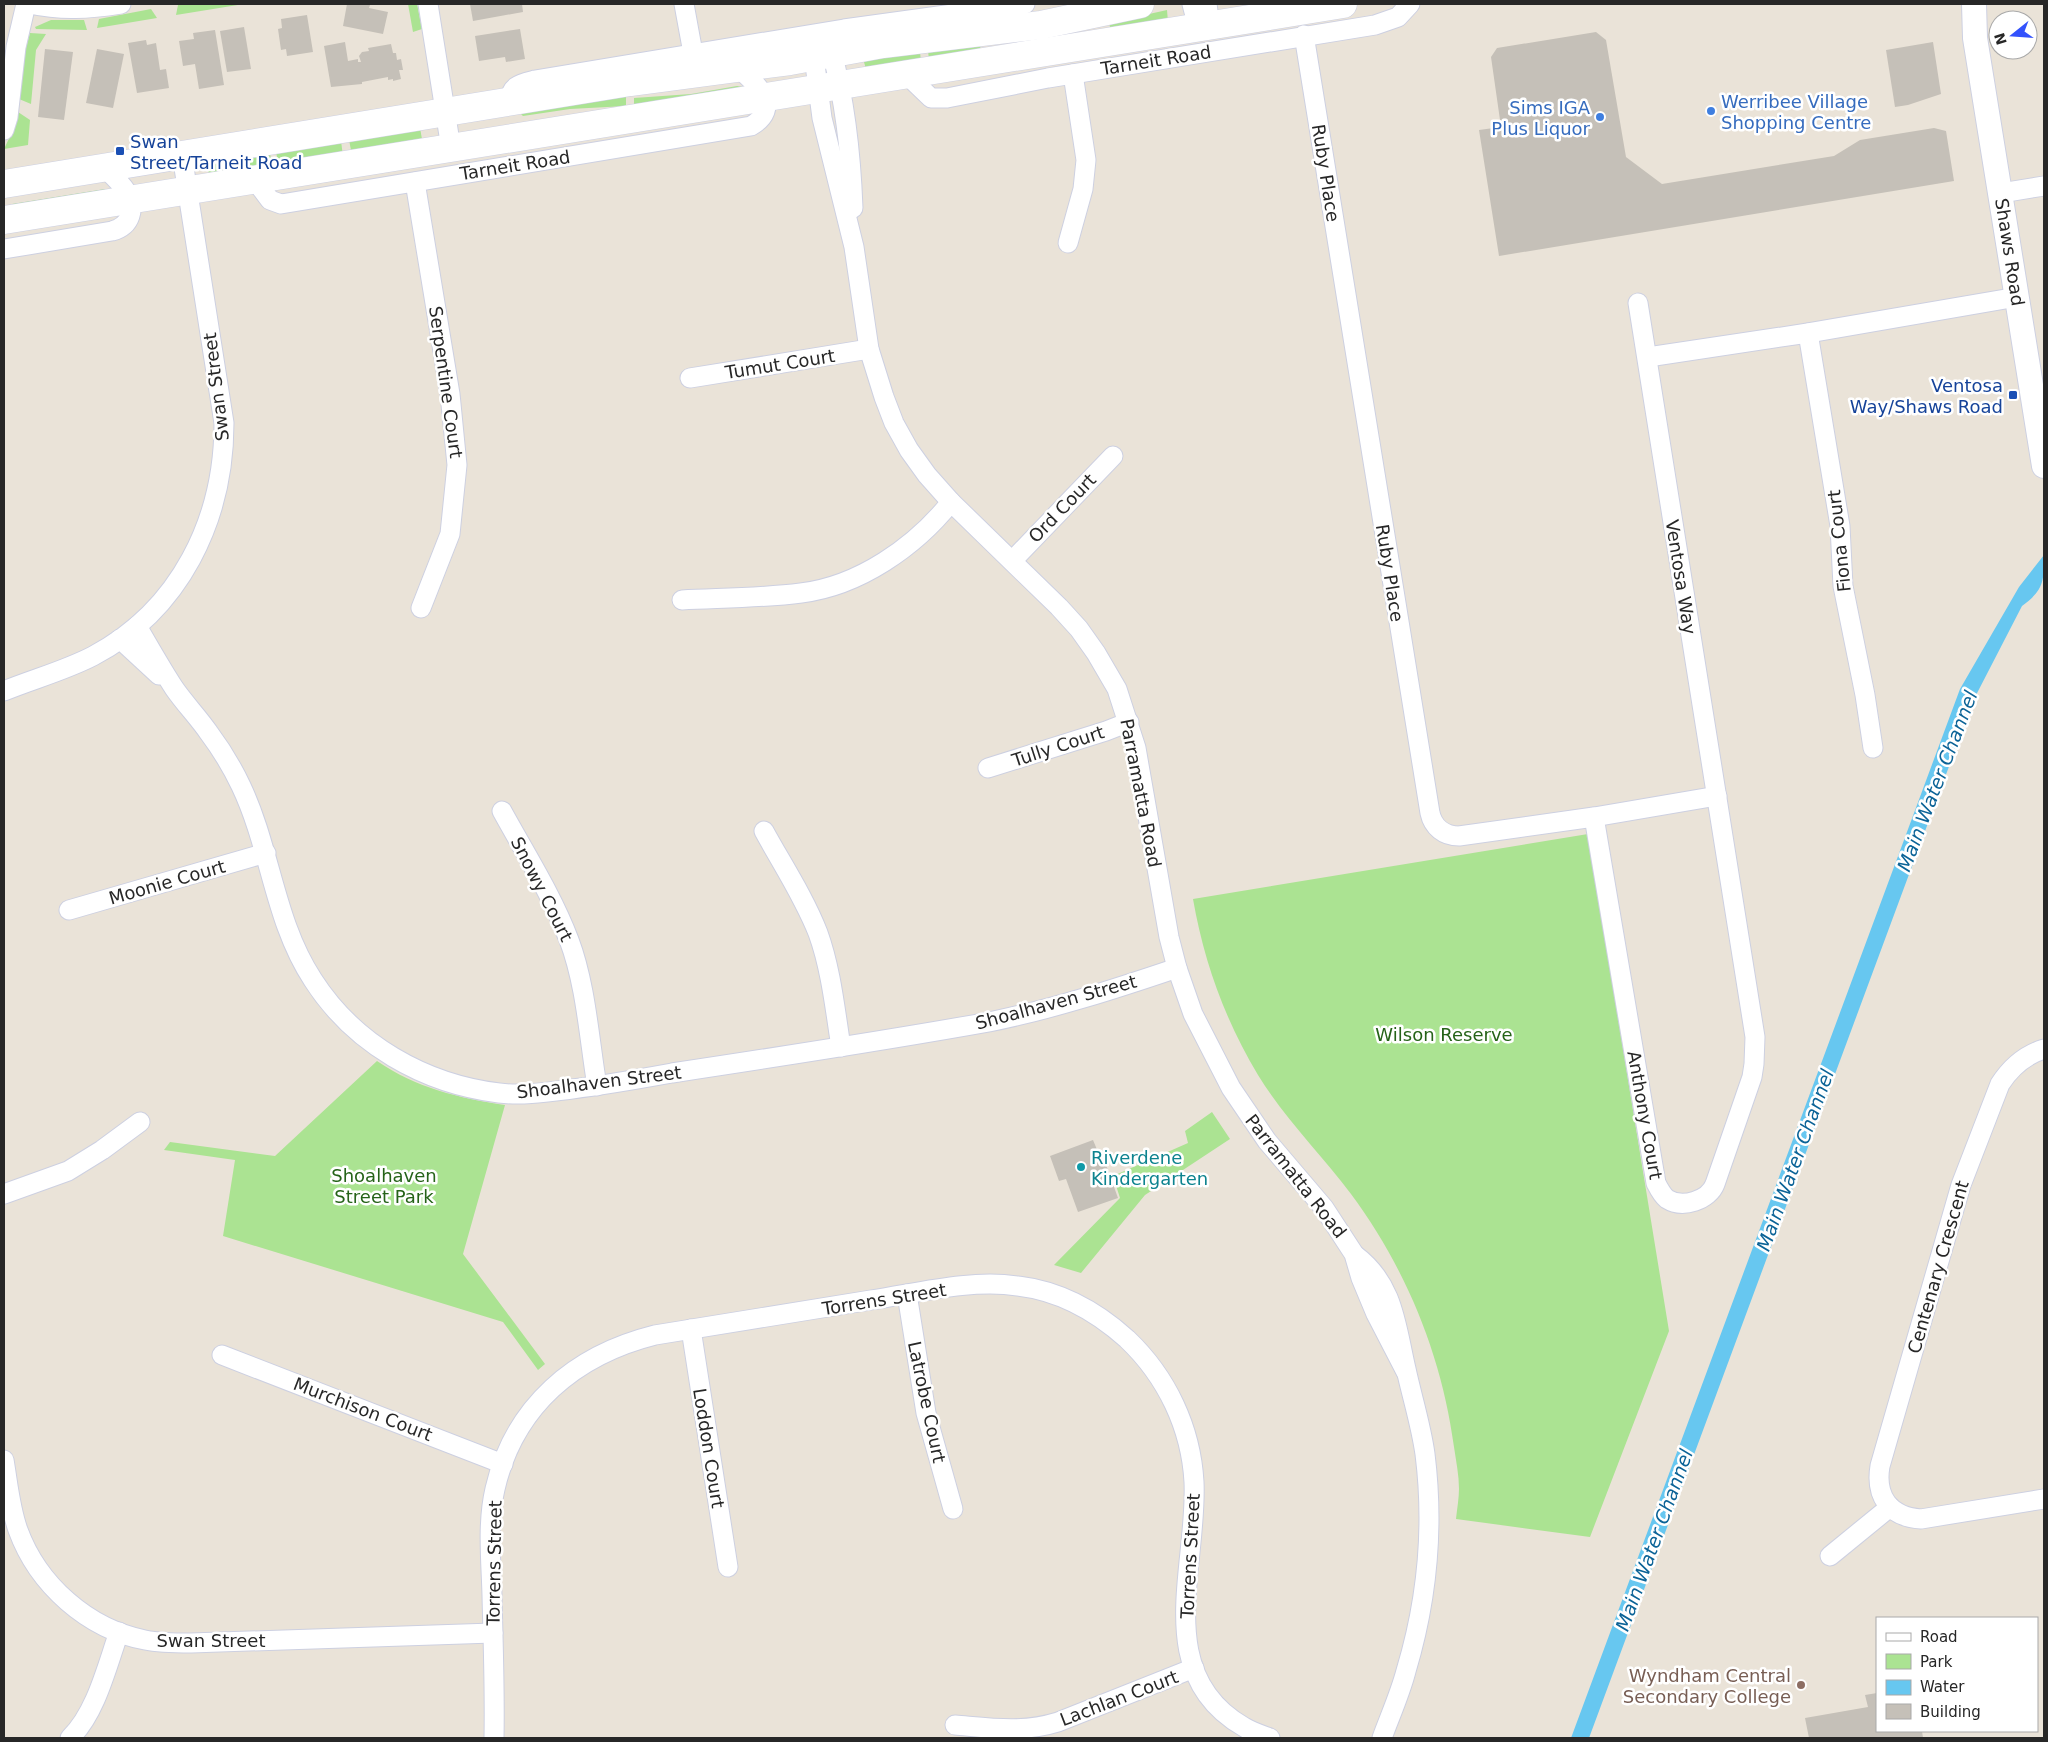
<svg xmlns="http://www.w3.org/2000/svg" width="2048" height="1742" font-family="'DejaVu Sans',sans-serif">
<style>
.green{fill:#abe392}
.water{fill:#67c7f0}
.building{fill:#c5c0b8}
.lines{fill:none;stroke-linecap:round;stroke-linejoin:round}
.minor-casing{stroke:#cdd0e1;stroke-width:21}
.tertiary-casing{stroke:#cdd0e1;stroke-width:26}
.secondary-casing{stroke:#cdd0e1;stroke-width:29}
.minor{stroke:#fff;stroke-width:19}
.tertiary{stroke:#fff;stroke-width:24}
.secondary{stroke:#fff;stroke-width:28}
.shop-dot{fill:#3f7fe0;stroke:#fff;stroke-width:2}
.transit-dot{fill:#1a4fb4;stroke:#fff;stroke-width:2}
.culture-dot{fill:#0f9aa8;stroke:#fff;stroke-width:2}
.education-dot{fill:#8d6e63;stroke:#fff;stroke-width:2}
.labels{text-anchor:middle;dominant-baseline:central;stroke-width:5;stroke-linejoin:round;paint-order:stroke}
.street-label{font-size:18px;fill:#272727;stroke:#fff}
.shop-label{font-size:18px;fill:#366cbe;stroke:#fff;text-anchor:start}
.transit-label{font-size:18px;fill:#164399;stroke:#fff;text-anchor:start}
.park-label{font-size:18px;fill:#256318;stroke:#fff}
.culture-label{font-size:18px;fill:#0d838f;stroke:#fff;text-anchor:start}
.education-label{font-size:18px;fill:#785e54;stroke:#fff;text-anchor:end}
.water-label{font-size:19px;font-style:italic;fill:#0b6397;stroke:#fff}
</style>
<rect width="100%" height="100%" fill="#eae3d8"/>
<g class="green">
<path d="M 186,4 L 244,4 L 176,15 L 178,5 Z"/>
<path d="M 408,4 L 417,4 L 422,29 L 413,32 Z"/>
<path d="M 151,9 L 157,18 L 97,28 L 99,19 Z"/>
<path d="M 1167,10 L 1168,22 L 1111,31 L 1109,23 Z"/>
<path d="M 51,20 L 84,20 L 87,30 L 36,29 L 35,27 Z"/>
<path d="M 30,33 L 46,34 L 36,50 L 31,104 L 19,99 L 24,55 Z"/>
<path d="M 980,45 L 981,52 L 929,61 L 928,50 Z"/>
<path d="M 920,51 L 921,63 L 867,72 L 863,59 Z"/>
<path d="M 737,86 L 743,87 L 634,105 L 634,98 L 691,94 Z"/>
<path d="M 626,97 L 626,106 L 570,109 L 523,116 L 520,113 L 601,98 Z"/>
<path d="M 18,112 L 30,120 L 28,145 L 4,149 L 16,124 Z"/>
<path d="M 420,128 L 422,139 L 416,143 L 352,155 L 349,140 Z"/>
<path d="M 341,141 L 343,156 L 279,167 L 276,152 Z"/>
<path d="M 270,153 L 272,167 L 210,178 L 207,166 L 212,164 Z"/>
<path d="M 105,189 L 106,195 L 13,210 L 12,204 Z"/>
<path d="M 1588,834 L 1669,1331 L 1590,1537 L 1456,1519 C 1457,1509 1459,1498 1459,1489 C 1459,1475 1456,1461 1454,1447 C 1442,1356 1406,1268 1351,1194 C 1321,1154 1285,1119 1258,1075 C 1225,1020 1204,962 1193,899 Z"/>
<path d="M 377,1061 C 416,1088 459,1098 505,1105 L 463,1254 L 545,1364 L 538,1370 L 503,1322 L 223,1236 L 235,1160 L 164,1150 L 170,1142 L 275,1156 Z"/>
<path d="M 1212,1112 L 1230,1139 L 1145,1195 L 1081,1273 L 1054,1265 L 1120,1198 L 1113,1176 L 1188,1143 L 1185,1131 Z"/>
</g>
<path class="water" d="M 2044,555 C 2044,581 2044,590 2022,606 L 1974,699 L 1589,1738 L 1571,1738 L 1960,689 L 2019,587 Z"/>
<g class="building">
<path d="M 347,4 L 370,5 L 369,8 L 388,12 L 383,34 L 343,26 Z"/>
<path d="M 470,4 L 522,4 L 523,12 L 473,21 Z"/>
<path d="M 307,15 L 313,52 L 287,56 L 286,49 L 281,50 L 278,29 L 282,28 L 281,19 Z"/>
<path d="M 244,27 L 251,69 L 227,72 L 220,31 Z"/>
<path d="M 520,29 L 525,59 L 506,62 L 505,57 L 479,61 L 475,36 Z"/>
<path d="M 215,30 L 224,85 L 199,89 L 195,64 L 183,66 L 179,41 L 194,39 L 193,33 Z"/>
<path d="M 1596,32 L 1606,40 L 1626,157 L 1662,184 L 1834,156 L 1860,140 L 1934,128 L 1946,131 L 1954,181 L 1499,256 L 1479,130 L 1501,127 L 1491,57 L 1497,48 Z"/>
<path d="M 146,40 L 147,45 L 156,43 L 160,70 L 166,69 L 169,88 L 137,93 L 128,43 Z"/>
<path d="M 345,42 L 348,61 L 358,59 L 358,62 L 361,62 L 359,56 L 362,52 L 369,51 L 368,48 L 391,44 L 393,53 L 396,53 L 397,60 L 401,59 L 403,70 L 399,70 L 401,79 L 393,81 L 393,79 L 388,80 L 388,77 L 362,82 L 362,84 L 331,87 L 324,46 Z"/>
<path d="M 1933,42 L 1941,94 L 1908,105 L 1895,107 L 1886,50 Z"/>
<path d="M 45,49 L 73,52 L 64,120 L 38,117 Z"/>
<path d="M 97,49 L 124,54 L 113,108 L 86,103 Z"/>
<path d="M 1093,1140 L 1098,1152 L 1101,1151 L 1118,1198 L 1078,1212 L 1066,1179 L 1059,1181 L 1050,1156 Z"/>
<path d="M 1877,1693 L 1877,1731 L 1922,1731 L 1923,1738 L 1809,1738 L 1805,1718 L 1868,1707 L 1865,1695 Z"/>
</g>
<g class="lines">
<g class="minor-casing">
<g id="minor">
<path d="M 30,4 C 62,11 89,9 121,4"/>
<path d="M 428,4 L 451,148"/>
<path d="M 684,4 L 693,53"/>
<path d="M 1192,4 L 1198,27"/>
<path d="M 1207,4 L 1210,26"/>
<path d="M 1304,35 L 1430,813 C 1433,827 1444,836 1459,836 L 1594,817 L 1717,796"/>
<path d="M 832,53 C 846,105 851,155 853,208"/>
<path d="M 814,57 L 822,118 L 854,247 L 869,349 L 884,397 L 894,423 L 909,450 L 927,475 L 951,502 L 1059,607 L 1079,629 L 1096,653 L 1117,689 L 1136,748 L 1169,937 L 1177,968 L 1193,1014 L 1231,1088 L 1267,1141 L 1324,1208 L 1354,1254 L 1361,1278 L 1376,1314 L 1406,1372"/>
<path d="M 906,74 L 931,98 L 947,98 L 1048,78 L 1375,25 L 1398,17 L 1410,4"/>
<path d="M 509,103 C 511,85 519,84 535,80 L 844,29 L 1025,4"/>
<path d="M 4,130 L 8,117 L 16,47 L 26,4"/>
<path d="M 255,180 L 270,200 L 281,204 L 751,126 C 782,108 758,84 739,69"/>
<path d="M 415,182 L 450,394 L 457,465 L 450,534 L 421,608"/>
<path d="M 2001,193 L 2044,186"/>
<path d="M 1068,243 L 1083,189 L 1086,160 L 1073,74"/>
<path d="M 4,249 L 112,231 C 131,226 136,209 126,191 C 121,183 112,175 105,168"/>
<path d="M 1808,333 L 1840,526 L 1843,586 L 1865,695 L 1873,748"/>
<path d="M 1648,357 L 1808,333 L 2017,297"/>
<path d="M 690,378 L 869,349"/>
<path d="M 1012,561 L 1113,456"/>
<path d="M 682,600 C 721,598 763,598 801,593 C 859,586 915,547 951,502"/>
<path d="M 137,626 C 149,647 161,668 174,688 C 185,704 198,717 209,733 C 221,749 232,767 241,786 C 271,849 274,921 313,980 C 354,1044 424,1084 499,1093 C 523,1096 548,1092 572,1089 C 605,1085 639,1079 672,1073 C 778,1057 883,1041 989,1022 C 1053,1009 1115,989 1177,968"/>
<path d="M 120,639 L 159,675"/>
<path d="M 4,691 C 33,679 64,671 93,656 C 180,610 224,520 224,423 L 182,155"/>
<path d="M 988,768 L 1106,731 L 1129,722"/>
<path d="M 502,811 C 525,853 552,895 569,940 C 586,985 589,1038 597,1086"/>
<path d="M 1594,817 L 1656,1183 C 1659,1189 1662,1195 1667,1199 C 1683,1209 1709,1200 1715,1184 L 1752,1077 L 1754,1064 L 1755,1037 L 1638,303"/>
<path d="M 764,831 C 782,864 804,897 818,933 C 831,969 835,1009 841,1047"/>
<path d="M 69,910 L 266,853"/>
<path d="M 2044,1049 C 2025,1055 2011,1067 2000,1084 L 1961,1185 L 1880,1466 C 1875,1496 1889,1517 1921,1519 L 2044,1499"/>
<path d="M 4,1194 L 68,1171 L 102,1150 L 140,1122"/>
<path d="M 1355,1255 C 1394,1284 1396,1326 1406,1369 C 1412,1397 1421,1425 1425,1454 C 1434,1526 1427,1601 1406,1671 C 1400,1694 1390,1716 1382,1738"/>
<path d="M 907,1294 L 926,1413 L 953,1509"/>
<path d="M 691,1329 L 728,1567"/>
<path d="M 222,1355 L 503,1464"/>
<path d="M 4,1460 C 8,1483 10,1508 18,1530 C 38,1585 88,1629 145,1640 C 160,1643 175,1643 191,1643 L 493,1633"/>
<path d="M 1830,1556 L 1890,1507"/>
<path d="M 955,1725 C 991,1728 1023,1733 1058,1722 L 1194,1668"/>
<path d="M 70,1738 C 96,1713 107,1666 119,1632"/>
<path d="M 494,1738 C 495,1690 493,1642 492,1595 C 491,1560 487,1523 495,1489 C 514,1406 575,1355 655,1335 C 727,1323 799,1312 871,1300 C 918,1293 970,1279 1018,1286 C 1060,1291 1096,1311 1127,1339 C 1167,1377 1191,1428 1194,1482 C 1198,1566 1151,1674 1244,1727 C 1252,1732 1262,1735 1270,1738"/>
</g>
</g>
<g class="tertiary-casing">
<path id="tertiary" d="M 1974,4 L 1975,38 L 2044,466"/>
</g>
<g class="secondary-casing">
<g id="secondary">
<path d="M 4,184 L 630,82 L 790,61 L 883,44 L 1041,25 L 1140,4"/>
<path d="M 4,220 L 1343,4"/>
</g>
</g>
<use href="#minor" class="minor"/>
<use href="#tertiary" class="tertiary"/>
<use href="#secondary" class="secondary"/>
</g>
<g class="shop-dot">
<circle cx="1711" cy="111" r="5"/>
<circle cx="1600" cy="117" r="5"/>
</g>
<g class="transit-dot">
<rect x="115" y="146" width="10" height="10" rx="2.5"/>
<rect x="2008" y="390" width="10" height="10" rx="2.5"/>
</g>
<circle class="culture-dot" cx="1081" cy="1167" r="5"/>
<circle class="education-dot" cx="1801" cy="1685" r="5"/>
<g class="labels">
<g class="street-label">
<text transform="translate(1156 60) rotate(-9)">Tarneit Road</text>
<text transform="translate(515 165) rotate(-9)">Tarneit Road</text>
<text transform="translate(1326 173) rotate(81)">Ruby Place</text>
<text transform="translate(2010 252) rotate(81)">Shaws Road</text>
<text transform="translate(780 364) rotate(-9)">Tumut Court</text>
<text transform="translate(446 382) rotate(82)">Serpentine Court</text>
<text transform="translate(216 387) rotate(-97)">Swan Street</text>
<text transform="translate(1062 508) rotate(-46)">Ord Court</text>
<text transform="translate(1839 541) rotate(-96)">Fiona Court</text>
<text transform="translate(1390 573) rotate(81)">Ruby Place</text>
<text transform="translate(1681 577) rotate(81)">Ventosa Way</text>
<text transform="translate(1058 746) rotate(-18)">Tully Court</text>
<text transform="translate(1141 793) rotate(79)">Parramatta Road</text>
<text transform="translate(167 882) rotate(-16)">Moonie Court</text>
<text transform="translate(542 889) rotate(63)">Snowy Court</text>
<text transform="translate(1056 1002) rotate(-15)">Shoalhaven Street</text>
<text transform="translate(599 1082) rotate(-7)">Shoalhaven Street</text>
<text transform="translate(1645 1115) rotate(80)">Anthony Court</text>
<text transform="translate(1296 1176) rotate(52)">Parramatta Road</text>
<text transform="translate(1938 1267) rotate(-74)">Centenary Crescent</text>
<text transform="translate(884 1299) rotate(-9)">Torrens Street</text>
<text transform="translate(927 1402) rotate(78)">Latrobe Court</text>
<text transform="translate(363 1409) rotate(21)">Murchison Court</text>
<text transform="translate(709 1448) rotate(81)">Loddon Court</text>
<text transform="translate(1190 1556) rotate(-87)">Torrens Street</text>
<text transform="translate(494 1563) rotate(-89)">Torrens Street</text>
<text x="211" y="1640">Swan Street</text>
<text transform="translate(1119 1698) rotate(-21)">Lachlan Court</text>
</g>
<g class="shop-label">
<text x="1721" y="101">Werribee Village<tspan x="1721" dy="21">Shopping Centre</tspan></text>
<text x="1590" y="107" text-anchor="end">Sims IGA<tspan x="1590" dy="21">Plus Liquor</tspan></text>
</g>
<g class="transit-label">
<text x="130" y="141">Swan<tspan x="130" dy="21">Street/Tarneit Road</tspan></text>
<text x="2003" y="385" text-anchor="end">Ventosa<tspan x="2003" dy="21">Way/Shaws Road</tspan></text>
</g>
<g class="park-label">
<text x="1444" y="1034">Wilson Reserve</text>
<text x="384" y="1175">Shoalhaven<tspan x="384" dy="21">Street Park</tspan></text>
</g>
<g class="culture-label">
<text x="1091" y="1157">Riverdene<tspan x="1091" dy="21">Kindergarten</tspan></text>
</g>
<g class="education-label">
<text x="1791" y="1675">Wyndham Central<tspan x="1791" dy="21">Secondary College</tspan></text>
</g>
<g class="water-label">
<text transform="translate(1937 781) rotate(-69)">Main Water Channel</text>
<text transform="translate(1795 1160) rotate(-70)">Main Water Channel</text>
<text transform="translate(1654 1540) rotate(-70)">Main Water Channel</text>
</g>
</g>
<rect width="2048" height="1742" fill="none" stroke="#272727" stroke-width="10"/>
<rect x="1876" y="1617" width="162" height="115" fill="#ffffff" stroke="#a9a9a9"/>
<rect x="1886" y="1633" width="25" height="8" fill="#ffffff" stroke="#a9a9a9"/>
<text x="1920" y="1642" font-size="15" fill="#272727">Road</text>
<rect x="1886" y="1654" width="25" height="15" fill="#abe392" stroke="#a9a9a9"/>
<text x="1920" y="1667" font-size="15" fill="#272727">Park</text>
<rect x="1886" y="1680" width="25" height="15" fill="#67c7f0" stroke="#a9a9a9"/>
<text x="1920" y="1692" font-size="15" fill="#272727">Water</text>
<rect x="1886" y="1704" width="25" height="15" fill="#c5c0b8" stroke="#a9a9a9"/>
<text x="1920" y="1717" font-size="15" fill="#272727">Building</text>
<g transform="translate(2013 35) rotate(253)"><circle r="24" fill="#ffffff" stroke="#a9a9a9"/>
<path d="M0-4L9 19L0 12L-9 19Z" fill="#3352fc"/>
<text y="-8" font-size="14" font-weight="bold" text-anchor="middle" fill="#272727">N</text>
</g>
</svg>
